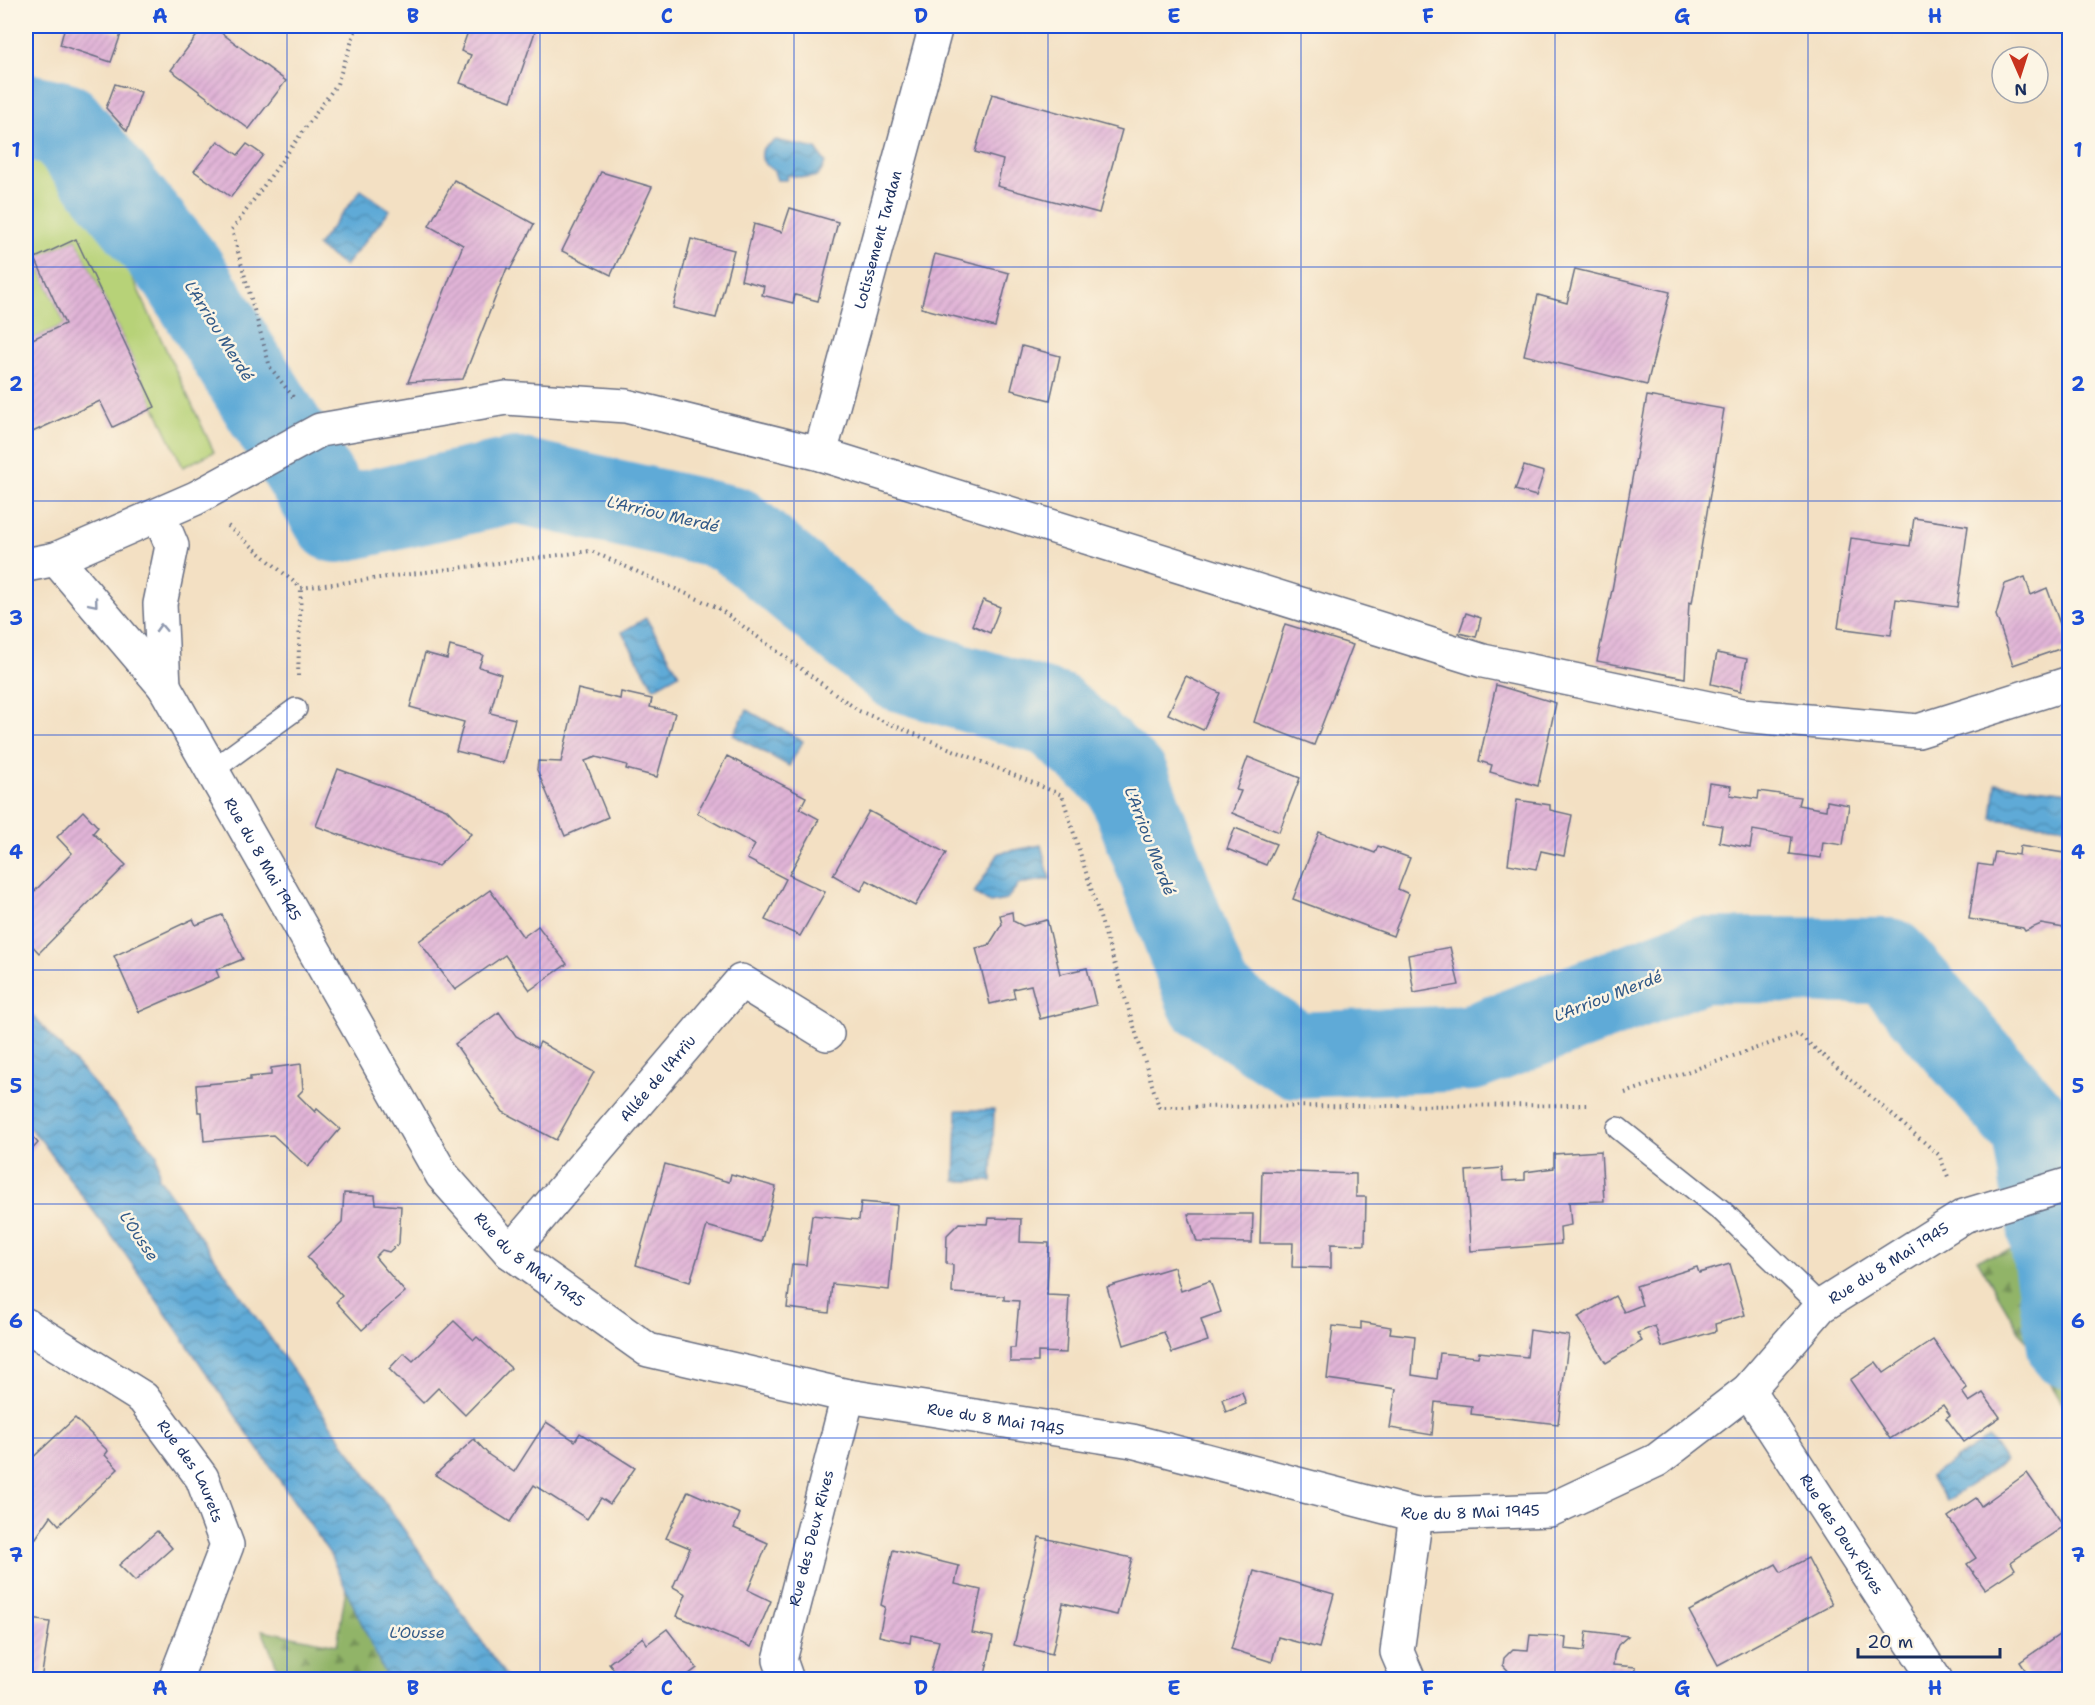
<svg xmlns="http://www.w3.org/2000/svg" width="2095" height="1705" font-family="'Shantell Sans',sans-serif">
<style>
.forest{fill:url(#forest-firs);stroke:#567263;stroke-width:1.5}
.garden{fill:#b7d278;stroke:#69806b;stroke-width:1.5}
.water{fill:url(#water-waves);stroke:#3c6c9a;stroke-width:1.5}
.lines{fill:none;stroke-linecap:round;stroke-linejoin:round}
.river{stroke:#5eaad7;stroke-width:86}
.building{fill:url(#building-hatch)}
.service-casing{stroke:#676d81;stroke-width:24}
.minor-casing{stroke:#676d81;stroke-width:36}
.path{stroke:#676d81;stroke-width:4;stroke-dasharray:1.5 4.5;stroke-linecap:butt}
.service{stroke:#fff;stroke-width:21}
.minor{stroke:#fff;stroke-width:33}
.oneway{stroke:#8d97ae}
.grid{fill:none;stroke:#1d4ed8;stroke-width:1.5;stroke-opacity:0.55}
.labels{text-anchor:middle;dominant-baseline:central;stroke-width:5;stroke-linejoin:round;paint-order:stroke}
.street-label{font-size:15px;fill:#1b2f5e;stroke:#fcf5e5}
.water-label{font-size:16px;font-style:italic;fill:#325a88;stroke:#fcf5e5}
.neatline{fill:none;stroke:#1d4ed8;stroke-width:2}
.grid-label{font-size:20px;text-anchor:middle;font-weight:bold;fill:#1d4ed8}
</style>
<defs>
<pattern id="forest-firs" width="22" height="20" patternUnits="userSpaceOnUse" patternTransform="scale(1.5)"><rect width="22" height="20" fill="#91b468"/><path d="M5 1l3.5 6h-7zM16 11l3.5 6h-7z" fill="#769359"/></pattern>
<pattern id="water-waves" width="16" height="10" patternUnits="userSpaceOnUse" patternTransform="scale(1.5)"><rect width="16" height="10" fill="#5eaad7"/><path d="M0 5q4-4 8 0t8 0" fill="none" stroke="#4d8bb2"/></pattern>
<pattern id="building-hatch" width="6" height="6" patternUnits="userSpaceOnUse" patternTransform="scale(1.5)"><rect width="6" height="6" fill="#e1b4d7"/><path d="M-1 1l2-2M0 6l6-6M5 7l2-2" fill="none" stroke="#c09bbb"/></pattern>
</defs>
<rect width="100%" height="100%" fill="#fcf5e5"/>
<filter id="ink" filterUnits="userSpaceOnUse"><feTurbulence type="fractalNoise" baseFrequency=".0167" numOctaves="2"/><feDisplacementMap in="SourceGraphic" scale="12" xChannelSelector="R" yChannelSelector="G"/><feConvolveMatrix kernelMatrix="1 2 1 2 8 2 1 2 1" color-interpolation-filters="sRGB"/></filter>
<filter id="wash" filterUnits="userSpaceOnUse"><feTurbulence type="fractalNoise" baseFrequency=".008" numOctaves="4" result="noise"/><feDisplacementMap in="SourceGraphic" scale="24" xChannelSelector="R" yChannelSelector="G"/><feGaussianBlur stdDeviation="1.35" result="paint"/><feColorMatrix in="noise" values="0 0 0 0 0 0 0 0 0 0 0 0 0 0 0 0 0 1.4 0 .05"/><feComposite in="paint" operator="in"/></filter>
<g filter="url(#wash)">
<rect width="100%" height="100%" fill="#f3e0c3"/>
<g class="forest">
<path d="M 2069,1236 L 2070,1236 L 2069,1415 L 1977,1259 Z"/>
<path d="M 346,1588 L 389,1679 L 282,1679 L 262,1630 L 337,1645 Z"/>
</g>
<path class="garden" d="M 26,153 L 36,156 L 103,215 L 214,452 L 183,467 L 76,239 L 35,258 L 65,324 L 26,342 Z"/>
<g class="water">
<path d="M 776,140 L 816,149 L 825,162 C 820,184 805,177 788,175 L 786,180 L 777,180 L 774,171 C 764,164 759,161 763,148 Z"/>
<path d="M 361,190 L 390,210 L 345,266 L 317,246 Z"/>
<path d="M 646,618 L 679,674 L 654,688 L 622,632 Z"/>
<path d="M 747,710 L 803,741 L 789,766 L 733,735 Z"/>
<path d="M 1996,783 L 2069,792 L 2069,827 L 1992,819 Z"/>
<path d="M 1041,845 L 1050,879 L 1019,884 L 1006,900 L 990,903 L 974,893 L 999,853 Z"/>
<path d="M 26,1008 L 157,1154 L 159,1178 L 508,1679 L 387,1679 L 330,1554 L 126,1255 L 41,1140 L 26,1125 Z"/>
<path d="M 957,1110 L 994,1110 L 992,1181 L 955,1181 Z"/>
<path d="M 1989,1437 L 2005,1461 L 1947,1501 L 1930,1477 Z"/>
</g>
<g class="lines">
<path class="river" d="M 26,116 L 62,124 L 182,271 L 337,520 L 516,480 L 733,529 L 899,668 L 1054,715 L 1127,780 L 1209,998 L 1295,1055 L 1471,1048 L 1701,960 L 1888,961 L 2034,1129 L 2070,1346"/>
</g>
<g id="blocks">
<g class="building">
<path d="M 65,26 L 104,26 L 103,29 L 121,34 L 111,62 L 60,45 Z"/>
<path d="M 204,26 L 212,26 L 286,81 L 249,129 L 171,70 Z"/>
<path d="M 470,26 L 526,26 L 536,29 L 511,101 L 460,83 L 471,55 L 461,51 Z"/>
<path d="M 115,84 L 141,92 L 127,131 L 106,108 Z"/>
<path d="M 992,94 L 1122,130 L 1099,213 L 997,186 L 1003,160 L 975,152 Z"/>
<path d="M 218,141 L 238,155 L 247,144 L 263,155 L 231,197 L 194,171 Z"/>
<path d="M 601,172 L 652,187 L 611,275 L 562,251 Z"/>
<path d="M 454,180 L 534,224 L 510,270 L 507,268 L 463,379 L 408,382 L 463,245 L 429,226 Z"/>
<path d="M 790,208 L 838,222 L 818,301 L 795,295 L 793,303 L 762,295 L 764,286 L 741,280 L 754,224 L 782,232 Z"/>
<path d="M 76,239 L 155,407 L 113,427 L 100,401 L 26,435 L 26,342 L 65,324 L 35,258 Z"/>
<path d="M 691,239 L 734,250 L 716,318 L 673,308 Z"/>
<path d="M 935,254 L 1009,273 L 995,327 L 921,308 Z"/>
<path d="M 1575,269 L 1670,292 L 1647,385 L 1524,355 L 1538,295 L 1567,303 Z"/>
<path d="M 1022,346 L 1060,356 L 1050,400 L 1011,390 Z"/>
<path d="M 1647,396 L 1724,409 L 1692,603 L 1689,602 L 1685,678 L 1597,661 L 1612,590 Z"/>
<path d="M 1524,466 L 1544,472 L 1536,496 L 1515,490 Z"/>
<path d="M 1914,518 L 1968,526 L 1957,607 L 1896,599 L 1891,635 L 1838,628 L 1851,538 L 1910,546 Z"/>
<path d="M 2025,577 L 2031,595 L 2047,588 L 2068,646 L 2013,665 L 1996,615 L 2005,584 Z"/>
<path d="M 983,600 L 1000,607 L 990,633 L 972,625 Z"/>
<path d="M 1466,613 L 1481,618 L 1476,637 L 1459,633 Z"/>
<path d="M 1285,624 L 1353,645 L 1314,745 L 1254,722 Z"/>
<path d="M 450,646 L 483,655 L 479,667 L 501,674 L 490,713 L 515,719 L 503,763 L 456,751 L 464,722 L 410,707 L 425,653 L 447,659 Z"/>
<path d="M 1717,653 L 1747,659 L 1741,691 L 1711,684 Z"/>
<path d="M 1186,676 L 1220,693 L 1203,730 L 1168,714 Z"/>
<path d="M 1496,685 L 1556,703 L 1538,786 L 1490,772 L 1492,765 L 1479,761 Z"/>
<path d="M 578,689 L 620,699 L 621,692 L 652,699 L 650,707 L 675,713 L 657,777 L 626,769 L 627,765 L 596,757 L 585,761 L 608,817 L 565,836 L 537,770 L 538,761 L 561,762 Z"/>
<path d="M 727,756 L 806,797 L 800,809 L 819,819 L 789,875 L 825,892 L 800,936 L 765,920 L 786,879 L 747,859 L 755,845 L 697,813 Z"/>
<path d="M 1248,757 L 1300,778 L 1279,832 L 1232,813 L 1241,791 L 1236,790 Z"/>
<path d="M 338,769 L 446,809 L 471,834 L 438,866 L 393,855 L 316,826 Z"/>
<path d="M 1709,783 L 1731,786 L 1730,795 L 1758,799 L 1759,791 L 1800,797 L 1798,805 L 1826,810 L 1827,801 L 1849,805 L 1843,845 L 1823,842 L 1821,858 L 1790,854 L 1792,837 L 1753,830 L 1750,848 L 1719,842 L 1722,826 L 1703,823 Z"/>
<path d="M 1517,800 L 1550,805 L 1550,810 L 1572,815 L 1564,856 L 1541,851 L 1536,869 L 1508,864 Z"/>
<path d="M 83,811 L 98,827 L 93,833 L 126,865 L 39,953 L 26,939 L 26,900 L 72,853 L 57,837 Z"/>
<path d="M 869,811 L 946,853 L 915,906 L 867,880 L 861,891 L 833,875 Z"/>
<path d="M 1235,828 L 1276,844 L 1266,865 L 1227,849 Z"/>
<path d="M 1319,832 L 1375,853 L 1378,846 L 1410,858 L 1398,889 L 1409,894 L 1393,936 L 1293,899 Z"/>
<path d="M 2020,846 L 2070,854 L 2070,929 L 2041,924 L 2025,931 L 2023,928 L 1969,919 L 1978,864 L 1992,866 L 1995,852 L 2019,855 Z"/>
<path d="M 490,890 L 523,937 L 538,926 L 567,964 L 530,990 L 505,955 L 455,990 L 419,941 Z"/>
<path d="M 1012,912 L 1013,921 L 1023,926 L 1047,920 L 1060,974 L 1087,968 L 1096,1005 L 1040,1019 L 1031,985 L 1013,989 L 1015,998 L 990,1004 L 976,948 L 989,945 L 1002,924 L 1000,915 Z"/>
<path d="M 222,915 L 243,959 L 216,970 L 219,977 L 139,1012 L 114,956 L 193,919 L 196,925 Z"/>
<path d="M 1450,947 L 1459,985 L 1414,993 L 1408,955 Z"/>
<path d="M 499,1012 L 516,1036 L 537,1048 L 540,1042 L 594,1072 L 556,1140 L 503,1112 L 455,1044 Z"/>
<path d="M 301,1064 L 303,1090 L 298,1095 L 315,1112 L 317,1109 L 340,1129 L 308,1167 L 273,1135 L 204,1141 L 202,1112 L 198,1112 L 196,1085 L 250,1080 L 250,1077 L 271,1075 L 271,1068 Z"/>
<path d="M 26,1130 L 38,1143 L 26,1156 Z"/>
<path d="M 1601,1151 L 1604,1201 L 1569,1202 L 1571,1225 L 1560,1227 L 1561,1244 L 1471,1251 L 1466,1171 L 1502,1168 L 1503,1181 L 1525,1180 L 1525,1172 L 1554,1168 L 1554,1154 Z"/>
<path d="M 665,1164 L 729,1182 L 731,1174 L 776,1187 L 761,1242 L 707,1226 L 690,1282 L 636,1265 Z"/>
<path d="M 1262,1171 L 1356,1174 L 1356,1197 L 1366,1197 L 1365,1245 L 1331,1244 L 1331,1268 L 1292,1267 L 1293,1243 L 1260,1243 Z"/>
<path d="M 344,1193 L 375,1195 L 376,1204 L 401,1206 L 399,1243 L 389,1252 L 382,1250 L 375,1257 L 405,1292 L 362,1330 L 336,1302 L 342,1296 L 307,1257 L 342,1223 Z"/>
<path d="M 861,1202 L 897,1205 L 889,1290 L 832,1284 L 829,1313 L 787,1308 L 792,1264 L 806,1265 L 812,1215 L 859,1220 Z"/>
<path d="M 1188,1214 L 1253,1214 L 1252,1243 L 1197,1242 Z"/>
<path d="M 989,1218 L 1021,1219 L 1020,1242 L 1049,1243 L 1047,1295 L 1069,1296 L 1066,1353 L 1038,1352 L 1038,1362 L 1010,1362 L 1010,1348 L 1015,1348 L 1019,1301 L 1004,1300 L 1004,1296 L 952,1293 L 953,1265 L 946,1264 L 947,1235 L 959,1223 L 988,1224 Z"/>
<path d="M 1730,1264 L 1745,1315 L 1715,1324 L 1716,1331 L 1662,1347 L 1655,1326 L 1637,1333 L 1642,1341 L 1606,1363 L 1578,1317 L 1615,1296 L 1624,1312 L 1642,1305 L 1636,1286 L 1697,1267 L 1699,1273 Z"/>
<path d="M 1174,1267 L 1181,1291 L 1210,1281 L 1221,1312 L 1201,1319 L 1208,1341 L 1172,1353 L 1164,1332 L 1124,1345 L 1107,1287 Z"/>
<path d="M 454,1321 L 474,1340 L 477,1337 L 511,1368 L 465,1415 L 438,1388 L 423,1403 L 389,1369 L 404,1353 L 413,1361 Z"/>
<path d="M 1361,1322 L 1391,1327 L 1390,1333 L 1415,1336 L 1412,1375 L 1437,1379 L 1440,1353 L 1478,1357 L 1479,1352 L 1527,1357 L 1530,1330 L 1569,1336 L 1558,1424 L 1471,1414 L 1472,1406 L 1435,1402 L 1432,1435 L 1390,1428 L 1396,1389 L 1327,1379 L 1333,1326 L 1361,1329 Z"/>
<path d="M 1933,1340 L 1967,1388 L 1962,1392 L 1969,1402 L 1983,1393 L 2000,1417 L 1964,1442 L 1946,1418 L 1950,1415 L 1943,1405 L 1890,1439 L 1850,1380 L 1876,1362 L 1884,1373 Z"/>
<path d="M 1242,1392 L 1246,1404 L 1226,1412 L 1222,1399 Z"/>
<path d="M 75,1418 L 108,1451 L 105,1455 L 118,1469 L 59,1525 L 51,1516 L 27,1551 L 26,1549 L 26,1501 L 30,1495 L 26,1490 L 26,1464 Z"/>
<path d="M 546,1422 L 575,1441 L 580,1433 L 635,1468 L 610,1504 L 601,1498 L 587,1519 L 534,1485 L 510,1522 L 435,1475 L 474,1439 L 489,1455 L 514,1472 Z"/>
<path d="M 2027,1473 L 2064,1526 L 2011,1562 L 2015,1569 L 1985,1589 L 1967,1564 L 1976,1558 L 1948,1517 L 1976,1498 L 1981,1506 Z"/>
<path d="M 688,1491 L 740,1514 L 734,1528 L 768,1543 L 748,1590 L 771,1601 L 751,1647 L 677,1616 L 686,1594 L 673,1587 L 690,1548 L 666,1538 Z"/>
<path d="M 157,1531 L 172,1548 L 135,1581 L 119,1565 Z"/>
<path d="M 1039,1537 L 1132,1558 L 1117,1615 L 1063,1603 L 1052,1654 L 1014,1645 Z"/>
<path d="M 893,1550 L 959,1566 L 955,1584 L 981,1590 L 972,1633 L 993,1637 L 984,1680 L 929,1680 L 939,1641 L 911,1635 L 910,1643 L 879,1636 L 885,1607 L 881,1605 Z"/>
<path d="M 1808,1558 L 1832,1604 L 1718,1665 L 1689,1611 L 1776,1564 L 1781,1572 Z"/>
<path d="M 1254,1571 L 1334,1594 L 1319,1648 L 1278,1637 L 1272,1662 L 1231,1649 Z"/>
<path d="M 26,1618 L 50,1622 L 41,1680 L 26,1680 Z"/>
<path d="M 2070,1619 L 2070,1680 L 2032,1680 L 2020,1662 L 2066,1630 L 2061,1624 Z"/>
<path d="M 667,1629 L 697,1668 L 681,1680 L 622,1680 L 609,1663 L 643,1637 L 647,1644 Z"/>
<path d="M 1587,1631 L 1628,1636 L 1618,1645 L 1614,1655 L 1613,1665 L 1636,1667 L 1635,1680 L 1534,1680 L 1534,1677 L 1512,1675 L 1503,1665 L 1504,1658 L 1513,1649 L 1528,1650 L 1530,1635 L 1566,1637 L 1565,1649 L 1584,1651 Z"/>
</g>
</g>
</g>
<g filter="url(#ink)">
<use href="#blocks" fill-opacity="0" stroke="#676d81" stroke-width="1.5"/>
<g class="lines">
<g class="service-casing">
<g id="service">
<path d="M 211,771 L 296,709"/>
<path d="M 1618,1128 L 1722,1211 L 1821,1306"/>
</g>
</g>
<g class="minor-casing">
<g id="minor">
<path id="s1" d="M 820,454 L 936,26"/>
<path d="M 159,515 L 172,546 L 160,604 L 164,686"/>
<path id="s2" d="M 56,559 L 164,686 L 442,1175 L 510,1252 L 648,1350 L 848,1396 L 1132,1441 L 1416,1515 L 1550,1510 L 1657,1460 L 1748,1390 L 1821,1306 L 1964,1216 L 2070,1184"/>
<path d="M 26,565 L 56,559 L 196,498 L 320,430 L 506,398 L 626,406 L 820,454 L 1483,661 L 1742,715 L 1918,731 L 2070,683"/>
<path id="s3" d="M 510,1252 L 741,981 L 827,1034"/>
<path id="s4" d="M 26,1325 L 143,1398 L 202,1478 L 227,1545 L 175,1680"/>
<path id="s5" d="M 1748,1390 L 1936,1680"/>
<path id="s6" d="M 787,1680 L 780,1660 L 848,1396"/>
<path d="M 1409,1680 L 1397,1652 L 1416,1515"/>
</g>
</g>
<g class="path">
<path d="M 293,397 L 270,367 L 232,230 L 337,84 L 357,26"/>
<path d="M 228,526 L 301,588 L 591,551 L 718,608 L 859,711 L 1062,795 L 1159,1107 L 1590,1105"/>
<path d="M 298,676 L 301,588"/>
<path d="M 1625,1093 L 1798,1034 L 1939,1155 L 1949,1179"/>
</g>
<use href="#service" class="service"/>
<use href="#minor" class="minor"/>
</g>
<defs><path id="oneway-chevron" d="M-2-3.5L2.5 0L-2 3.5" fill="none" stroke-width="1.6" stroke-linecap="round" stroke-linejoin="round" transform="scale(1.5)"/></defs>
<g class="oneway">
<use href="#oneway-chevron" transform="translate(94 603) rotate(50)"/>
<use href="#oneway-chevron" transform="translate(161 628) rotate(-92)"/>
</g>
</g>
<path class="grid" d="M 287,26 L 287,1680M 540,26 L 540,1680M 794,26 L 794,1680M 1048,26 L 1048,1680M 1301,26 L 1301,1680M 1555,26 L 1555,1680M 1808,26 L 1808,1680M 26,267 L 2070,267M 26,501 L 2070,501M 26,735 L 2070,735M 26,970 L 2070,970M 26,1204 L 2070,1204M 26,1438 L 2070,1438"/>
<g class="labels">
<g class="street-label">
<text stroke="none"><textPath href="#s1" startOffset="222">Lotissement Tardan</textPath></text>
<text stroke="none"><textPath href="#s2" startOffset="366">Rue du 8 Mai 1945</textPath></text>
<text stroke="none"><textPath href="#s3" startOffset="228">Allée de l'Arrïu</textPath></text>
<text stroke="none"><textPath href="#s2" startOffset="852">Rue du 8 Mai 1945</textPath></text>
<text stroke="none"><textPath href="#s2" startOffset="2346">Rue du 8 Mai 1945</textPath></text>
<text stroke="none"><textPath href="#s2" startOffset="1356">Rue du 8 Mai 1945</textPath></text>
<text stroke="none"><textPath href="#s4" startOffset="226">Rue des Laurets</textPath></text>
<text stroke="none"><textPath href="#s2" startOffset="1842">Rue du 8 Mai 1945</textPath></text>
<text stroke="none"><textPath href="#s5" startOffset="172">Rue des Deux Rives</textPath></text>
<text stroke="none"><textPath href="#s6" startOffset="147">Rue des Deux Rives</textPath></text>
</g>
<g class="water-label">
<text transform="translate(219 331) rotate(58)">L'Arriou Merdé</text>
<text transform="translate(663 514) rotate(13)">L'Arriou Merdé</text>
<text transform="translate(1150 841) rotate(69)">L'Arriou Merdé</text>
<text transform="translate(1608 996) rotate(-21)">L'Arriou Merdé</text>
<text transform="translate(139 1236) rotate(56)">L'Ousse</text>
<text x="417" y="1632">L'Ousse</text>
</g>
</g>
<rect width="2095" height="1705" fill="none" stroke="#fcf5e5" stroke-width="66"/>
<g transform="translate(2020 75) rotate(177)"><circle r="28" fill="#fcf5e5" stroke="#a2a6af" stroke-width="1.5"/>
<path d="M0-4.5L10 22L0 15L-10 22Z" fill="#c8321e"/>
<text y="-9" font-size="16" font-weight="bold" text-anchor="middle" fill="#1b2f5e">N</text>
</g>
<path d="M1858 1648v9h142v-9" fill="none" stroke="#1b2f5e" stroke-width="3"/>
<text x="1867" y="1648" font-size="18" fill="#1b2f5e" stroke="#fcf5e5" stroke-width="4.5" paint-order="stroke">20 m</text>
<rect x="33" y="33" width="2029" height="1639" class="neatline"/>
<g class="grid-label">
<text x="160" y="23">A</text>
<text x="413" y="23">B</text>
<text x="667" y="23">C</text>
<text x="921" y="23">D</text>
<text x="1174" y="23">E</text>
<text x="1428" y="23">F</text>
<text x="1682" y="23">G</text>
<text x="1935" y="23">H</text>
<text x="16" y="157">1</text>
<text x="2078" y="157">1</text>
<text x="16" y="391">2</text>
<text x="2078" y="391">2</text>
<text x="16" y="625">3</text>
<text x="2078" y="625">3</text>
<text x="16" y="859">4</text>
<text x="2078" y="859">4</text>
<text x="16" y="1093">5</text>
<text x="2078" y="1093">5</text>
<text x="16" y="1328">6</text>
<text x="2078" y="1328">6</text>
<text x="16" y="1562">7</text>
<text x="2078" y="1562">7</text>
<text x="160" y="1695">A</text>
<text x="413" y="1695">B</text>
<text x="667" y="1695">C</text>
<text x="921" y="1695">D</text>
<text x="1174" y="1695">E</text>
<text x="1428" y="1695">F</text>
<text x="1682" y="1695">G</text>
<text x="1935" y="1695">H</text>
</g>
</svg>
